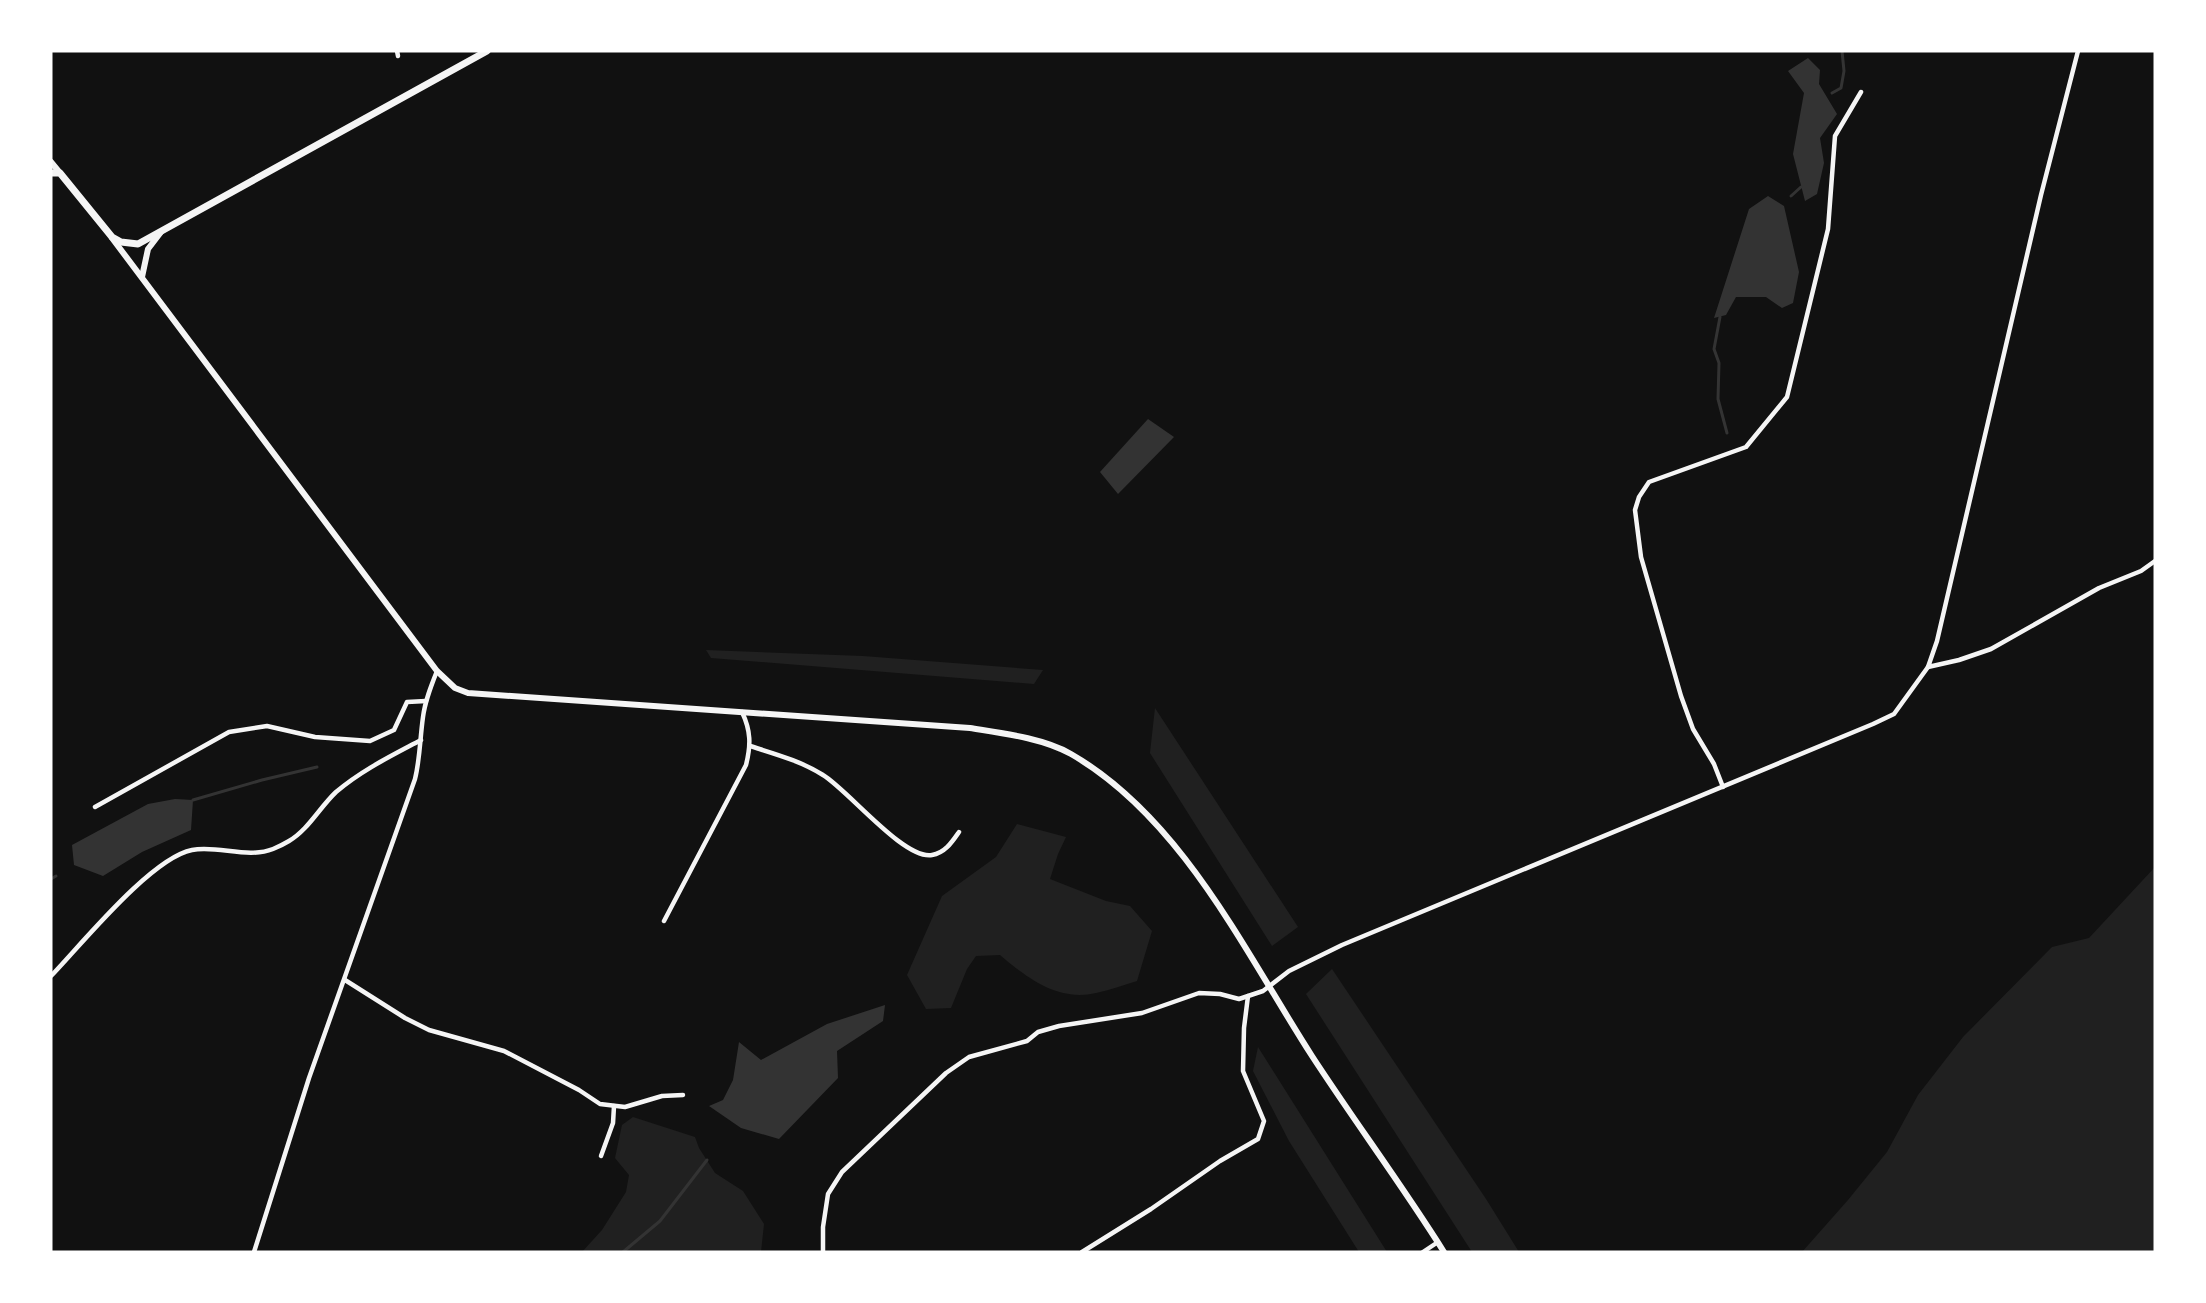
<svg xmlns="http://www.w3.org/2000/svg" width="2206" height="1303" font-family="Ubuntu,sans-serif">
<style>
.green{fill:#202020}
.water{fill:#333}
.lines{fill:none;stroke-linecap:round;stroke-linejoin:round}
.stream{stroke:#333;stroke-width:3}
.minor{stroke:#f5f5f5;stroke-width:4.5}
.tertiary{stroke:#f5f5f5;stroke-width:6}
.secondary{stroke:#f5f5f5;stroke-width:7}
</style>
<rect width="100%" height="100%" fill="#111"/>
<g class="green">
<path d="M 706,650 L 863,656 L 1043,670 L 1034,684 L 711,658 Z"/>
<path d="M 1155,708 L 1298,927 L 1272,946 L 1150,753 Z"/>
<path d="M 1017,824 L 1066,837 L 1058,854 L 1050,879 L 1106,901 L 1130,906 L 1152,931 L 1137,981 C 1123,985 1110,990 1096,993 C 1058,1002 1027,978 1000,955 L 976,956 L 967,969 L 951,1008 L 926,1009 L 907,975 L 942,896 L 996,857 Z"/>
<path d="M 2155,867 L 2155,1252 L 1802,1252 L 1848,1200 L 1887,1152 L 1918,1095 L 1963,1037 L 2052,947 L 2089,938 Z"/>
<path d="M 1332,969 L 1486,1199 L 1519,1252 L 1472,1252 L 1306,994 Z"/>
<path d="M 1258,1047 L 1387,1252 L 1359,1252 L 1289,1141 L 1253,1071 Z"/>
<path d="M 633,1117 L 695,1137 L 699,1148 L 715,1173 L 743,1191 L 764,1224 L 761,1252 L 582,1252 L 602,1230 L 626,1192 L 629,1175 L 615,1158 L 622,1125 Z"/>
</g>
<g class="water">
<path d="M 1808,58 L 1820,70 L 1819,84 L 1837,114 L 1820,138 L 1824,163 L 1817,194 L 1805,201 L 1793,154 L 1804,93 L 1788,71 Z"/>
<path d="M 1768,196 L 1784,206 L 1799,272 L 1793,303 L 1782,308 L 1766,297 L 1736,297 L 1726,315 L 1714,318 L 1749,209 Z"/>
<path d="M 1148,419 L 1174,437 L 1118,494 L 1100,472 Z"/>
<path d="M 175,799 L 193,800 L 191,830 L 142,852 L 103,876 L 74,865 L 72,845 L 148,804 Z"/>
<path d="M 885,1005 L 883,1021 L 837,1051 L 838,1078 L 779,1139 L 741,1128 L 709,1106 L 723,1100 L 733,1080 L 739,1042 L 761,1060 L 827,1024 Z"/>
</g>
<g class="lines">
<g class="stream">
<path d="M 1832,93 L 1841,88 L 1844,71 L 1842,51"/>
<path d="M 1791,196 L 1801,187"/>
<path d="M 1720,317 L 1714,349 L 1719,363 L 1718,399 L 1727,433"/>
<path d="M 193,800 L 262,780 L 317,767"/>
<path d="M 51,879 L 56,876"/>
<path d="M 623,1252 L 660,1221 L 707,1160"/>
</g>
<g class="minor">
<path d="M 397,51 L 398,56"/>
<path d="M 2078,51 L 2041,195 L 1937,641 L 1928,667 L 1959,660 L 1991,649 L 2099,588 L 2141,571 L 2155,561"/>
<path d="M 750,746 C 775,754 801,761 823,775 C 848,790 904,860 932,855 C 945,853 952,842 959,832"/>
<path d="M 1723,787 L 1714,764 L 1693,729 L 1681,696 L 1641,557 L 1635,510 L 1639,497 L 1649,482 L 1746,447 L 1787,397 L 1828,229 L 1835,136 L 1861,92"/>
<path d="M 95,807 L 229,732 L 267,726 L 315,737 L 370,741 L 394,730 L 407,702 L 426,701"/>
<path d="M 664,921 L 746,765 C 751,745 751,731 742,712"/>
<path d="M 51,976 C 81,945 151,858 192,850 C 218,845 247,859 273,849 C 278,847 284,844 289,841 C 308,830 320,807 336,792 C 362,770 391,756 421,740"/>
<path d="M 345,980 L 405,1018 L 429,1030 L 504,1051 L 579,1090 L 600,1104 L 625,1107 L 662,1096 L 683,1095"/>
<path d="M 601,1156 L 613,1123 L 614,1106"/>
<path d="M 254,1252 L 309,1078 L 415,779 C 420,759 420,738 423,717 C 425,701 431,686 437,671"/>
<path d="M 823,1252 L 823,1227 L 828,1194 L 842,1172 L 946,1073 L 969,1057 L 1027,1041 L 1038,1032 L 1059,1026 L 1142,1013 L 1199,993 L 1220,994 L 1239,999 L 1263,991 L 1289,971 L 1342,945 L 1873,724 L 1894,714 L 1928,667"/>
<path d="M 1082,1252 L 1151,1209 L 1220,1161 L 1258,1139 L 1264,1121 L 1243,1071 L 1244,1028 L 1248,996"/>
<path d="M 1423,1252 L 1438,1242"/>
</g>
<g class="tertiary">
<path d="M 51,162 L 60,173"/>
<path d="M 112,238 L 437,671 L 455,688 L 468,693 L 970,728 C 1001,733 1043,738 1071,754 C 1182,818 1245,952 1312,1056 C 1355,1122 1402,1185 1444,1252"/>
<path d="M 142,277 L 148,249 L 161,232"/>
</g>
<path class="secondary" d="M 51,173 L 60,173 L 112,237 L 121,242 L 138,244 L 487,51"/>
</g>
<rect width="2206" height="1303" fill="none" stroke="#ffffff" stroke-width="105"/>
</svg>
